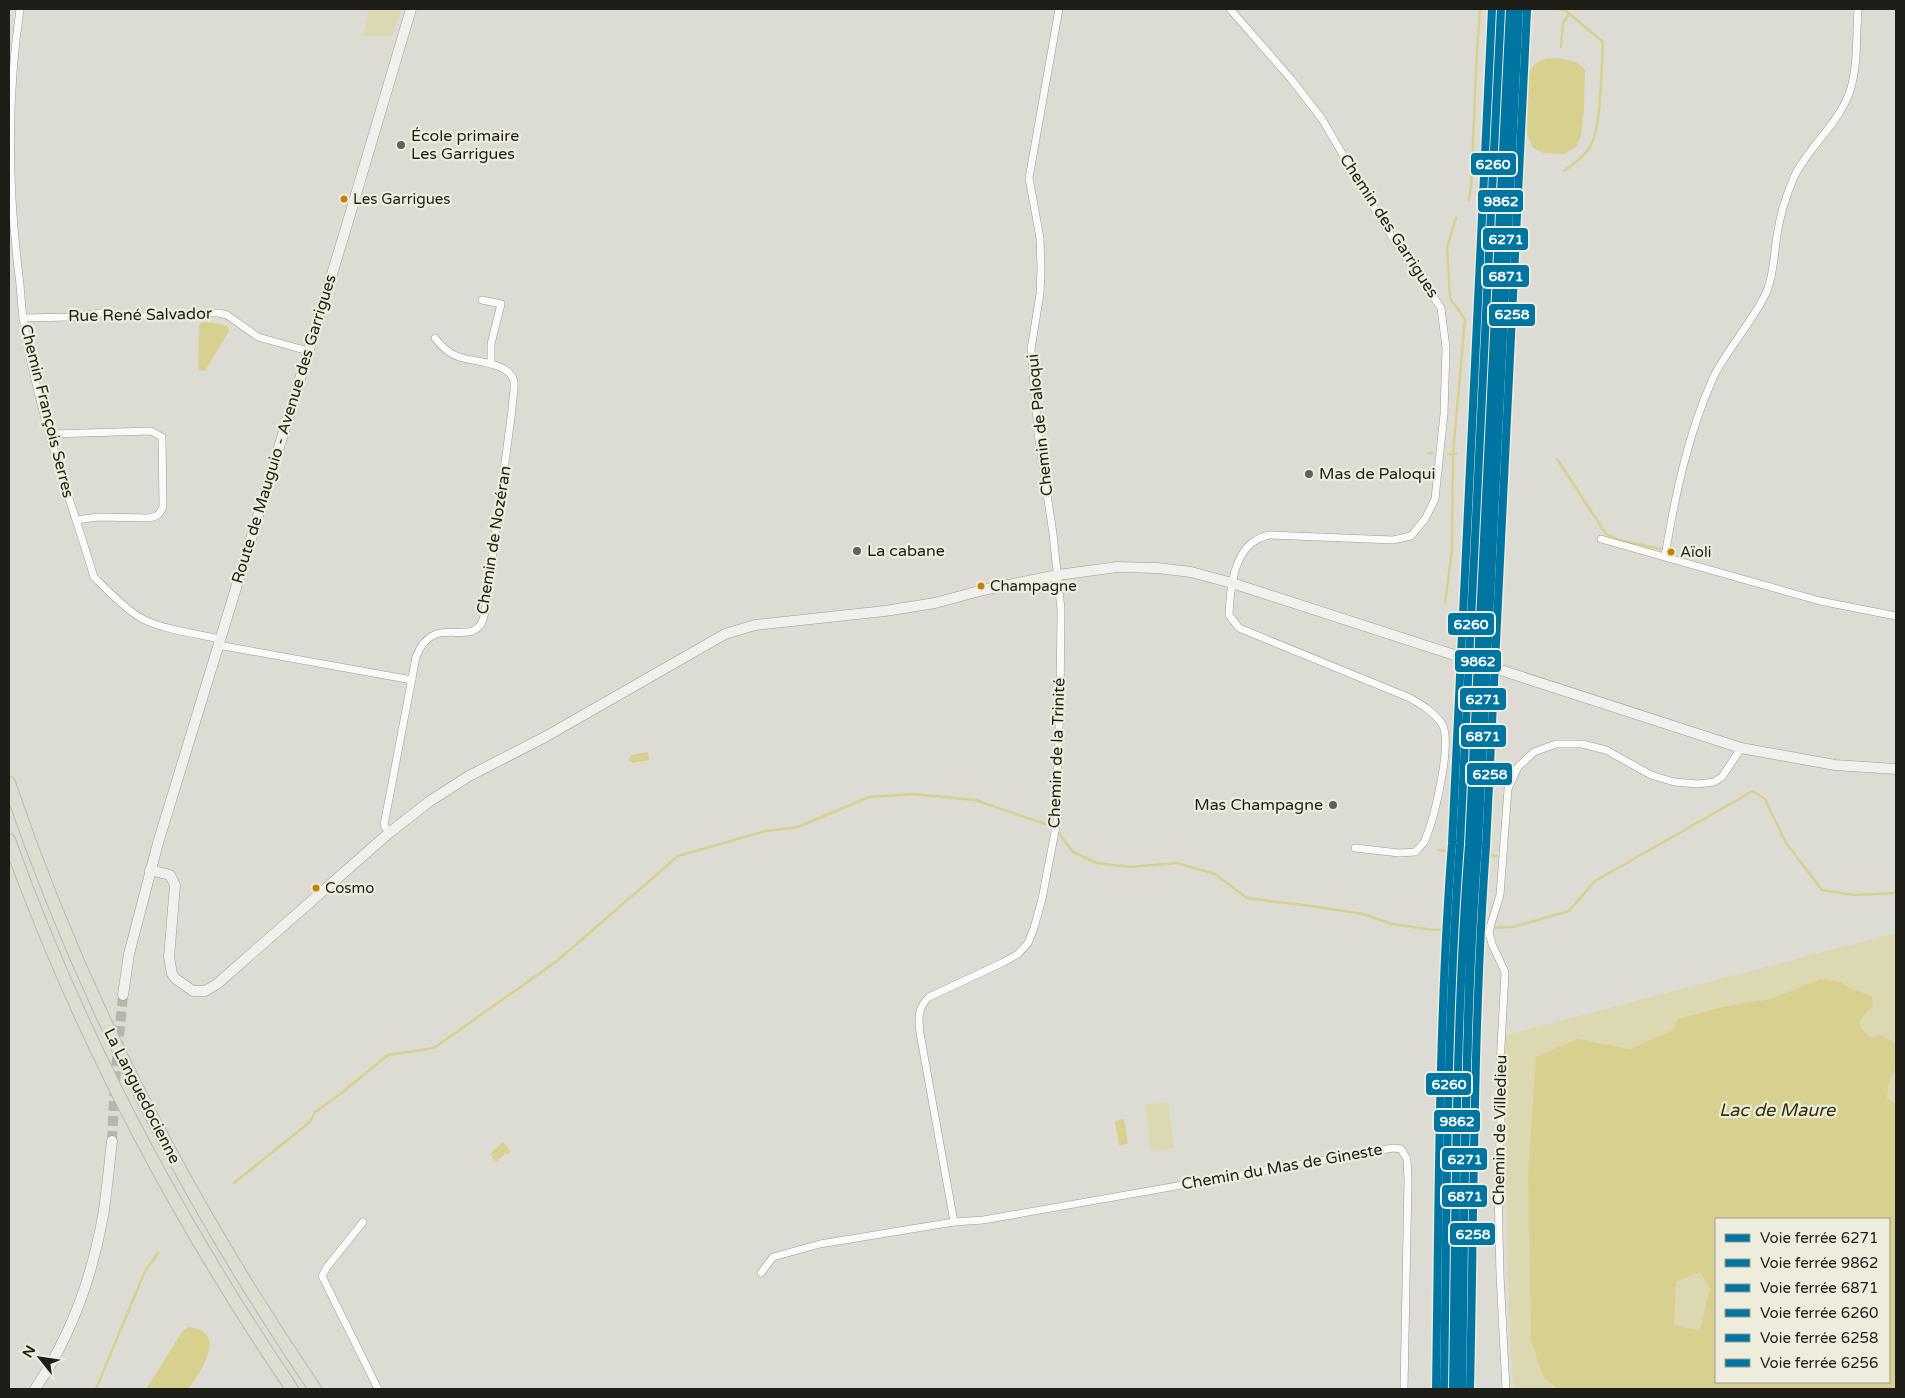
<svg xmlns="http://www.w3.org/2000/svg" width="1905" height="1398" font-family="'Varela Round',sans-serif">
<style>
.green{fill:#dcd8b1}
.water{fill:#d8d08f;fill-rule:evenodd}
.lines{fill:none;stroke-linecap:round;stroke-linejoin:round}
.stream{stroke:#d8d08f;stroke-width:2.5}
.secondary-tunnel{stroke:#b7b6ae;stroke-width:10;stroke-dasharray:10 5;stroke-linecap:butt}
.street-casing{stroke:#9c9b95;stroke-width:8}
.secondary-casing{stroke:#9c9b95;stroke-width:11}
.highway-casing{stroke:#b9b8b5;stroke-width:14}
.street{stroke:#fafaf9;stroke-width:7}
.secondary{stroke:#f1f0ed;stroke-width:10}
.highway{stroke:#deddd1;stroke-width:12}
.rail-1-casing{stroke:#eeeddd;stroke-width:11}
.rail-2-casing{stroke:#eeeddd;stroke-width:11}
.rail-3-casing{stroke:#eeeddd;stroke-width:11}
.rail-4-casing{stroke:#eeeddd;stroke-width:11}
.rail-5-casing{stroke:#eeeddd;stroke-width:11}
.rail-6-casing{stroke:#eeeddd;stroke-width:11}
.rail-1{stroke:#0075a1;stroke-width:8}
.rail-2{stroke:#0075a1;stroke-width:8}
.rail-3{stroke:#0075a1;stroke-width:8}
.rail-4{stroke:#0075a1;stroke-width:8}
.rail-5{stroke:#0075a1;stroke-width:8}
.rail-6{stroke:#0075a1;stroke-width:8}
.poi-dot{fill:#61605a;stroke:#eeeddd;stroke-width:2}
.bus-dot{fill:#c18406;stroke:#eeeddd;stroke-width:2}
.labels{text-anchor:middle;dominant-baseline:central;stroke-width:4.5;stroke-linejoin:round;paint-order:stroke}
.bus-label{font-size:15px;fill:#1e1d18;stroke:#eeeddd;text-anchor:start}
.poi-label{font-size:16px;fill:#1e1d18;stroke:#eeeddd;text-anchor:start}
.street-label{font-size:16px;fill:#1e1d18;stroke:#eeeddd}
.water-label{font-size:18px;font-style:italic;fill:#332f07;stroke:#eeeddd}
.line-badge{stroke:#eeeddd;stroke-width:2}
.badge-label{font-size:14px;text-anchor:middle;font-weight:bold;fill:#fff}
</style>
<rect width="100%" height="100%" fill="#dddcd4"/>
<g class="green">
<path d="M 369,9 L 401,9 L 392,36 L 363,36 Z"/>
<path d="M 1896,933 L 1896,1044 L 1882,1035 L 1871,1037 L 1861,1028 L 1860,1020 L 1869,1012 L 1872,996 L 1852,989 L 1840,982 L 1820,979 L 1771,999 L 1727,1006 L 1630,1049 L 1601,1043 L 1528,1175 L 1531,1340 L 1544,1379 L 1559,1389 L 1513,1389 L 1509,1316 L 1502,1036 Z"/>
<path d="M 1896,1068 L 1896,1104 L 1887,1098 L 1889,1081 Z"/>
<path d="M 1168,1102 L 1174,1148 L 1151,1151 L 1145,1105 Z"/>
<path d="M 1700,1272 L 1710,1288 L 1700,1330 L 1674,1325 L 1676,1282 Z"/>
</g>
<g class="water">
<path d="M 1547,58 C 1562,59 1575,58 1585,70 L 1584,108 L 1581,136 L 1576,147 L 1564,154 L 1544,153 L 1533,148 L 1527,134 L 1528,72 L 1536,63 Z"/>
<path d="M 204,322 L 221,324 L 228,327 L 229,331 L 205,371 L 198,370 L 199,327 L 200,323 Z"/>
<path d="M 648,752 L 649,760 L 633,763 L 629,760 L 631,755 Z"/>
<path d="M 1820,979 L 1840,982 L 1852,989 L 1872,996 L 1873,1006 L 1860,1020 L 1861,1028 L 1871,1037 L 1882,1035 L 1896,1044 L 1896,1068 L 1889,1081 L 1887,1098 L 1896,1104 L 1896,1389 L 1559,1389 L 1544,1379 L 1531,1340 L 1528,1175 L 1536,1057 L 1577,1039 L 1630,1049 L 1673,1030 L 1678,1019 L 1727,1006 L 1771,999 ZM 1716,1219 L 1889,1219 L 1889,1382 L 1716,1382 ZM 1700,1272 L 1710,1288 L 1700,1330 L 1674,1325 L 1676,1282 Z"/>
<path d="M 1124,1119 L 1128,1144 L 1119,1145 L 1115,1121 Z"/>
<path d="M 503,1142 L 511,1151 L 508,1154 L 506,1153 L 496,1162 L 490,1154 Z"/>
<path d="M 188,1327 C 229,1331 201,1372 188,1389 L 146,1389 L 182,1332 Z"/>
</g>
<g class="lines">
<g class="stream">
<path d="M 1558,9 L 1565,10 L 1603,42 C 1601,68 1602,123 1591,145 C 1585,156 1574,163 1564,171"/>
<path d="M 1561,47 L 1563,23 L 1569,14"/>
<path d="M 1469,200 L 1471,186 L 1477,49 L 1480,9"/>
<path d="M 1428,453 L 1432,453"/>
<path d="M 1448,454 L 1456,454"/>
<path d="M 1557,459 L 1606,534 L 1619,540 L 1661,549"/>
<path d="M 1445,603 L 1452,550 L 1453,454 L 1465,319 L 1450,298 L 1447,248 L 1456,218"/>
<path d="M 1438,850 L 1497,856"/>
<path d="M 234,1183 L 310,1122 L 315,1112 L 339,1095 L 388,1055 L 434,1048 L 557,961 L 678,856 L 766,831 L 798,827 L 869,797 L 913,794 L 975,800 L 1054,827 L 1073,852 L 1097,863 L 1130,867 L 1177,863 L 1215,874 L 1247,898 L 1318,907 L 1363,914 L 1392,924 L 1433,930 L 1513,927 L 1569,911 L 1595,881 L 1753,791 L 1765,799 L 1786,843 L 1822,890 L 1853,895 L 1896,893"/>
<path d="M 96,1389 L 145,1271 L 158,1253"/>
</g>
<path class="secondary-tunnel" d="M 112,1141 L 115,1081 L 123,995"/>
<g class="street-casing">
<g id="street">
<path d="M 20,9 C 7,97 8,188 19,276 C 21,290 21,304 23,318 C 36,406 68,492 94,577 C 107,590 125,609 141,618 C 160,629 198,634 220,639"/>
<path d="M 1230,9 L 1291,79 L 1322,119 L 1367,196 L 1392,237 L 1441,308 L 1446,348 L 1444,414 L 1435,499 L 1425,519 L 1411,536 L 1393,540 L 1269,535 C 1265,536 1259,538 1255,541 C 1233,554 1230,592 1229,615 L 1239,628 L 1410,698 C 1422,705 1434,712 1442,724 C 1453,743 1434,819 1425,840 C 1423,845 1419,848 1415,852 L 1399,853 L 1355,848"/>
<path d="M 482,300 L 501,304 L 491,344 L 491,364"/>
<path d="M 23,318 L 71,317 L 101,313 L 131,316 L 177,316 L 199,313 L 219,313 L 227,315 L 258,337 L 308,351"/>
<path d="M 51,434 L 151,431 L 162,437 L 163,507 C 159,515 157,517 148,518 L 98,517 L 76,520"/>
<path d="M 1601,539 L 1820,601 L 1896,616"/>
<path d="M 1665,556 C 1675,496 1688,434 1713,378 C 1728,347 1753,322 1767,291 C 1774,273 1774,254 1777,235 C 1780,215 1786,196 1794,177 C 1808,147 1839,124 1850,91 C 1858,66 1856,36 1858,9"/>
<path d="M 218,645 L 412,680"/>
<path d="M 389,833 L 384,825 L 416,657 C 433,613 466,646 481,624 C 483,621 484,616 485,612 L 512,410 C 512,401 515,390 514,382 C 511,362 474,362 459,357 C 450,354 441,346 435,338"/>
<path d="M 363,1222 L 327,1267 L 322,1276 L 378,1389"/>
<path d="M 954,1222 L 920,1033 C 918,1018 918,1007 929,997 L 1004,962 L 1018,954 L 1028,943 L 1034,928 L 1042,899 L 1058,816 L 1057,775 L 1060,705 L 1061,609 L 1053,534 L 1038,433 L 1031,349 L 1040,294 L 1041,269 L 1040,238 L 1029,178 L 1059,9"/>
<path d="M 761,1273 L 773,1257 L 820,1244 L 954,1222 L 983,1220 L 1393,1148 L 1401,1149 L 1407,1159 L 1408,1181 L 1404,1389"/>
<path d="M 1506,1389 L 1500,1275 L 1498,1187 L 1501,1120 L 1500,1065 L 1505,972 L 1492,944 L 1489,933 L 1491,924 L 1500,895 L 1508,789 L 1518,767 L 1534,752 L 1556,744 L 1582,744 L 1606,750 L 1651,775 L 1674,782 L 1698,784 L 1714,782 L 1722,777 L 1741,748"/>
</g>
</g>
<g class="secondary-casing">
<g id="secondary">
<path d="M 150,870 L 170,875 L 175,885 L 169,957 L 172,974 L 176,979 L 193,991 L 205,991 L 217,984 L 389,833 L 430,801 L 469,776 L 545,737 L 725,634 L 755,625 L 885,611 L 935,603 L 983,590 L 1058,575 L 1117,567 L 1157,568 L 1191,572 L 1232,583 L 1741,748 L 1835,765 L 1896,769"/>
<path d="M 123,995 L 129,954 L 158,843 L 343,238 L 411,9"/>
<path d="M 35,1389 C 70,1338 92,1277 103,1216 C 107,1191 109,1166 112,1141"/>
</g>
</g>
<g class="highway-casing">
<g id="highway">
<path d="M 9,783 C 82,998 187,1201 315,1389"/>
<path d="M 9,840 C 79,1035 176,1218 292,1389"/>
</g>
</g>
<use href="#street" class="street"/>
<use href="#secondary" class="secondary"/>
<use href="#highway" class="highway"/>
<g class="rail-1-casing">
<path id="rail-1" d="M 1459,1389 L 1471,897 L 1484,683 L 1517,9"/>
</g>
<g class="rail-2-casing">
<path id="rail-2" d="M 1453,1389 C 1456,1208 1455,1026 1469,845 L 1510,9"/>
</g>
<g class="rail-3-casing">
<path id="rail-3" d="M 1462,1389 C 1465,1208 1464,1026 1478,845 L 1519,9"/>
</g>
<g class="rail-4-casing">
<path id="rail-4" d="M 1444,1389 C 1447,1208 1446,1025 1460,844 L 1501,9"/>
</g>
<g class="rail-5-casing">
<path id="rail-5" d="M 1470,1389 C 1474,1208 1473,1026 1486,846 L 1527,10"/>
</g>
<g class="rail-6-casing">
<path id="rail-6" d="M 1436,1389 C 1439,1207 1438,1025 1452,844 L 1492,9"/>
</g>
<use href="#rail-1" class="rail-1"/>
<use href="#rail-2" class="rail-2"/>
<use href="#rail-3" class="rail-3"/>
<use href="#rail-4" class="rail-4"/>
<use href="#rail-5" class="rail-5"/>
<use href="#rail-6" class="rail-6"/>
</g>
<g class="poi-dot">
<circle cx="401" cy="145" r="5"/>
<circle cx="1309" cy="474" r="5"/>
<circle cx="857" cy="551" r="5"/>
<circle cx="1333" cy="805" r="5"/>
</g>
<g class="bus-dot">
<circle cx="344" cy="199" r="4.5"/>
<circle cx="1671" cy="552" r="4.5"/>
<circle cx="981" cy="586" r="4.5"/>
<circle cx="316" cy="888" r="4.5"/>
</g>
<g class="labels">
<g class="bus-label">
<text x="353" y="199">Les Garrigues</text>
<text x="1680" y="552">Aïoli</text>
<text x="990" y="586">Champagne</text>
<text x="325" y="888">Cosmo</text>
</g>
<g class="poi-label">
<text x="411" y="136">École primaire<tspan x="411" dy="18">Les Garrigues</tspan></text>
<text x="1319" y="474">Mas de Paloqui</text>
<text x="867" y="551">La cabane</text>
<text x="1323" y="805" text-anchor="end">Mas Champagne</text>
</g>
<g class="street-label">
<text transform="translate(1389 226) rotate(57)">Chemin des Garrigues</text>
<text transform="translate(140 315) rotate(-1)">Rue René Salvador</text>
<text transform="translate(47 411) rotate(76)">Chemin François Serres</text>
<text transform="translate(1040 425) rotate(-96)">Chemin de Paloqui</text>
<text transform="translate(284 429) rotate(-73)">Route de Mauguio - Avenue des Garrigues</text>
<text transform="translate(494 540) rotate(-81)">Chemin de Nozéran</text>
<text transform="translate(1057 753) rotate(-88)">Chemin de la Trinité</text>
<text transform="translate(142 1096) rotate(63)">La Languedocienne</text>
<text transform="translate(1500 1130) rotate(-89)">Chemin de Villedieu</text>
<text transform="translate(1282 1167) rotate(-10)">Chemin du Mas de Gineste</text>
</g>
<g class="water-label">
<text x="1777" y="1110">Lac de Maure</text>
</g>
</g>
<g class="line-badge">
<rect x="1470" y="152" width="47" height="24" rx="5" fill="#0075a1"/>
<rect x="1477" y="189" width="47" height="24" rx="5" fill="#0075a1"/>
<rect x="1482" y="227" width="47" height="24" rx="5" fill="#0075a1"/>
<rect x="1482" y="264" width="48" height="24" rx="5" fill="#0075a1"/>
<rect x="1488" y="303" width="48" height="24" rx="5" fill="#0075a1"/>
<rect x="1447" y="612" width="48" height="24" rx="5" fill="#0075a1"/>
<rect x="1454" y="649" width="48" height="24" rx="5" fill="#0075a1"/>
<rect x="1459" y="687" width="48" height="24" rx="5" fill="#0075a1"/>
<rect x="1460" y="724" width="47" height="24" rx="5" fill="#0075a1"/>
<rect x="1466" y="762" width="47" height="24" rx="5" fill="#0075a1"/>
<rect x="1425" y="1072" width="47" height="24" rx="5" fill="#0075a1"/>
<rect x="1433" y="1109" width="48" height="24" rx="5" fill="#0075a1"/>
<rect x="1441" y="1147" width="47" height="24" rx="5" fill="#0075a1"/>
<rect x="1441" y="1184" width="47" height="24" rx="5" fill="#0075a1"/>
<rect x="1449" y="1222" width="47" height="24" rx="5" fill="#0075a1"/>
</g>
<g class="badge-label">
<text x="1493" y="169">6260</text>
<text x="1501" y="206">9862</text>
<text x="1506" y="244">6271</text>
<text x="1506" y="281">6871</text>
<text x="1512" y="319">6258</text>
<text x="1471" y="629">6260</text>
<text x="1478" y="666">9862</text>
<text x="1483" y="704">6271</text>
<text x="1483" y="741">6871</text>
<text x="1490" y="779">6258</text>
<text x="1449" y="1089">6260</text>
<text x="1457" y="1126">9862</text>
<text x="1465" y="1164">6271</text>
<text x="1465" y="1201">6871</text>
<text x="1473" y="1239">6258</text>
</g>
<rect width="1905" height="1398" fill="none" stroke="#1e1d18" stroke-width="20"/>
<rect x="1715" y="1218" width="175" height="165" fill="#eeeddd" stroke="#9b9a8e"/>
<rect x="1725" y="1234" width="25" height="8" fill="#0075a1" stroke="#9b9a8e"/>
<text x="1760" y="1243" font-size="15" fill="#1e1d18">Voie ferrée 6271</text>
<rect x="1725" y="1259" width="25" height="8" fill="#0075a1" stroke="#9b9a8e"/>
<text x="1760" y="1268" font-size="15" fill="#1e1d18">Voie ferrée 9862</text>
<rect x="1725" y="1284" width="25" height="8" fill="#0075a1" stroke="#9b9a8e"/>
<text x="1760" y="1293" font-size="15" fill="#1e1d18">Voie ferrée 6871</text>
<rect x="1725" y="1309" width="25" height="8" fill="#0075a1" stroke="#9b9a8e"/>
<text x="1760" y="1318" font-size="15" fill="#1e1d18">Voie ferrée 6260</text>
<rect x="1725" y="1334" width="25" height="8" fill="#0075a1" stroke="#9b9a8e"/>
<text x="1760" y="1343" font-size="15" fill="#1e1d18">Voie ferrée 6258</text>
<rect x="1725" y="1359" width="25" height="8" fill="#0075a1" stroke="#9b9a8e"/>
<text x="1760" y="1368" font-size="15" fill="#1e1d18">Voie ferrée 6256</text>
<g transform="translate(40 1358) rotate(300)" stroke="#eeeddd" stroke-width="4" paint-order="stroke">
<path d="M0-4L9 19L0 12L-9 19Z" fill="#1e1d18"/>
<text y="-8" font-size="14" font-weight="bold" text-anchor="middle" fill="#1e1d18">N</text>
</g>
</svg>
